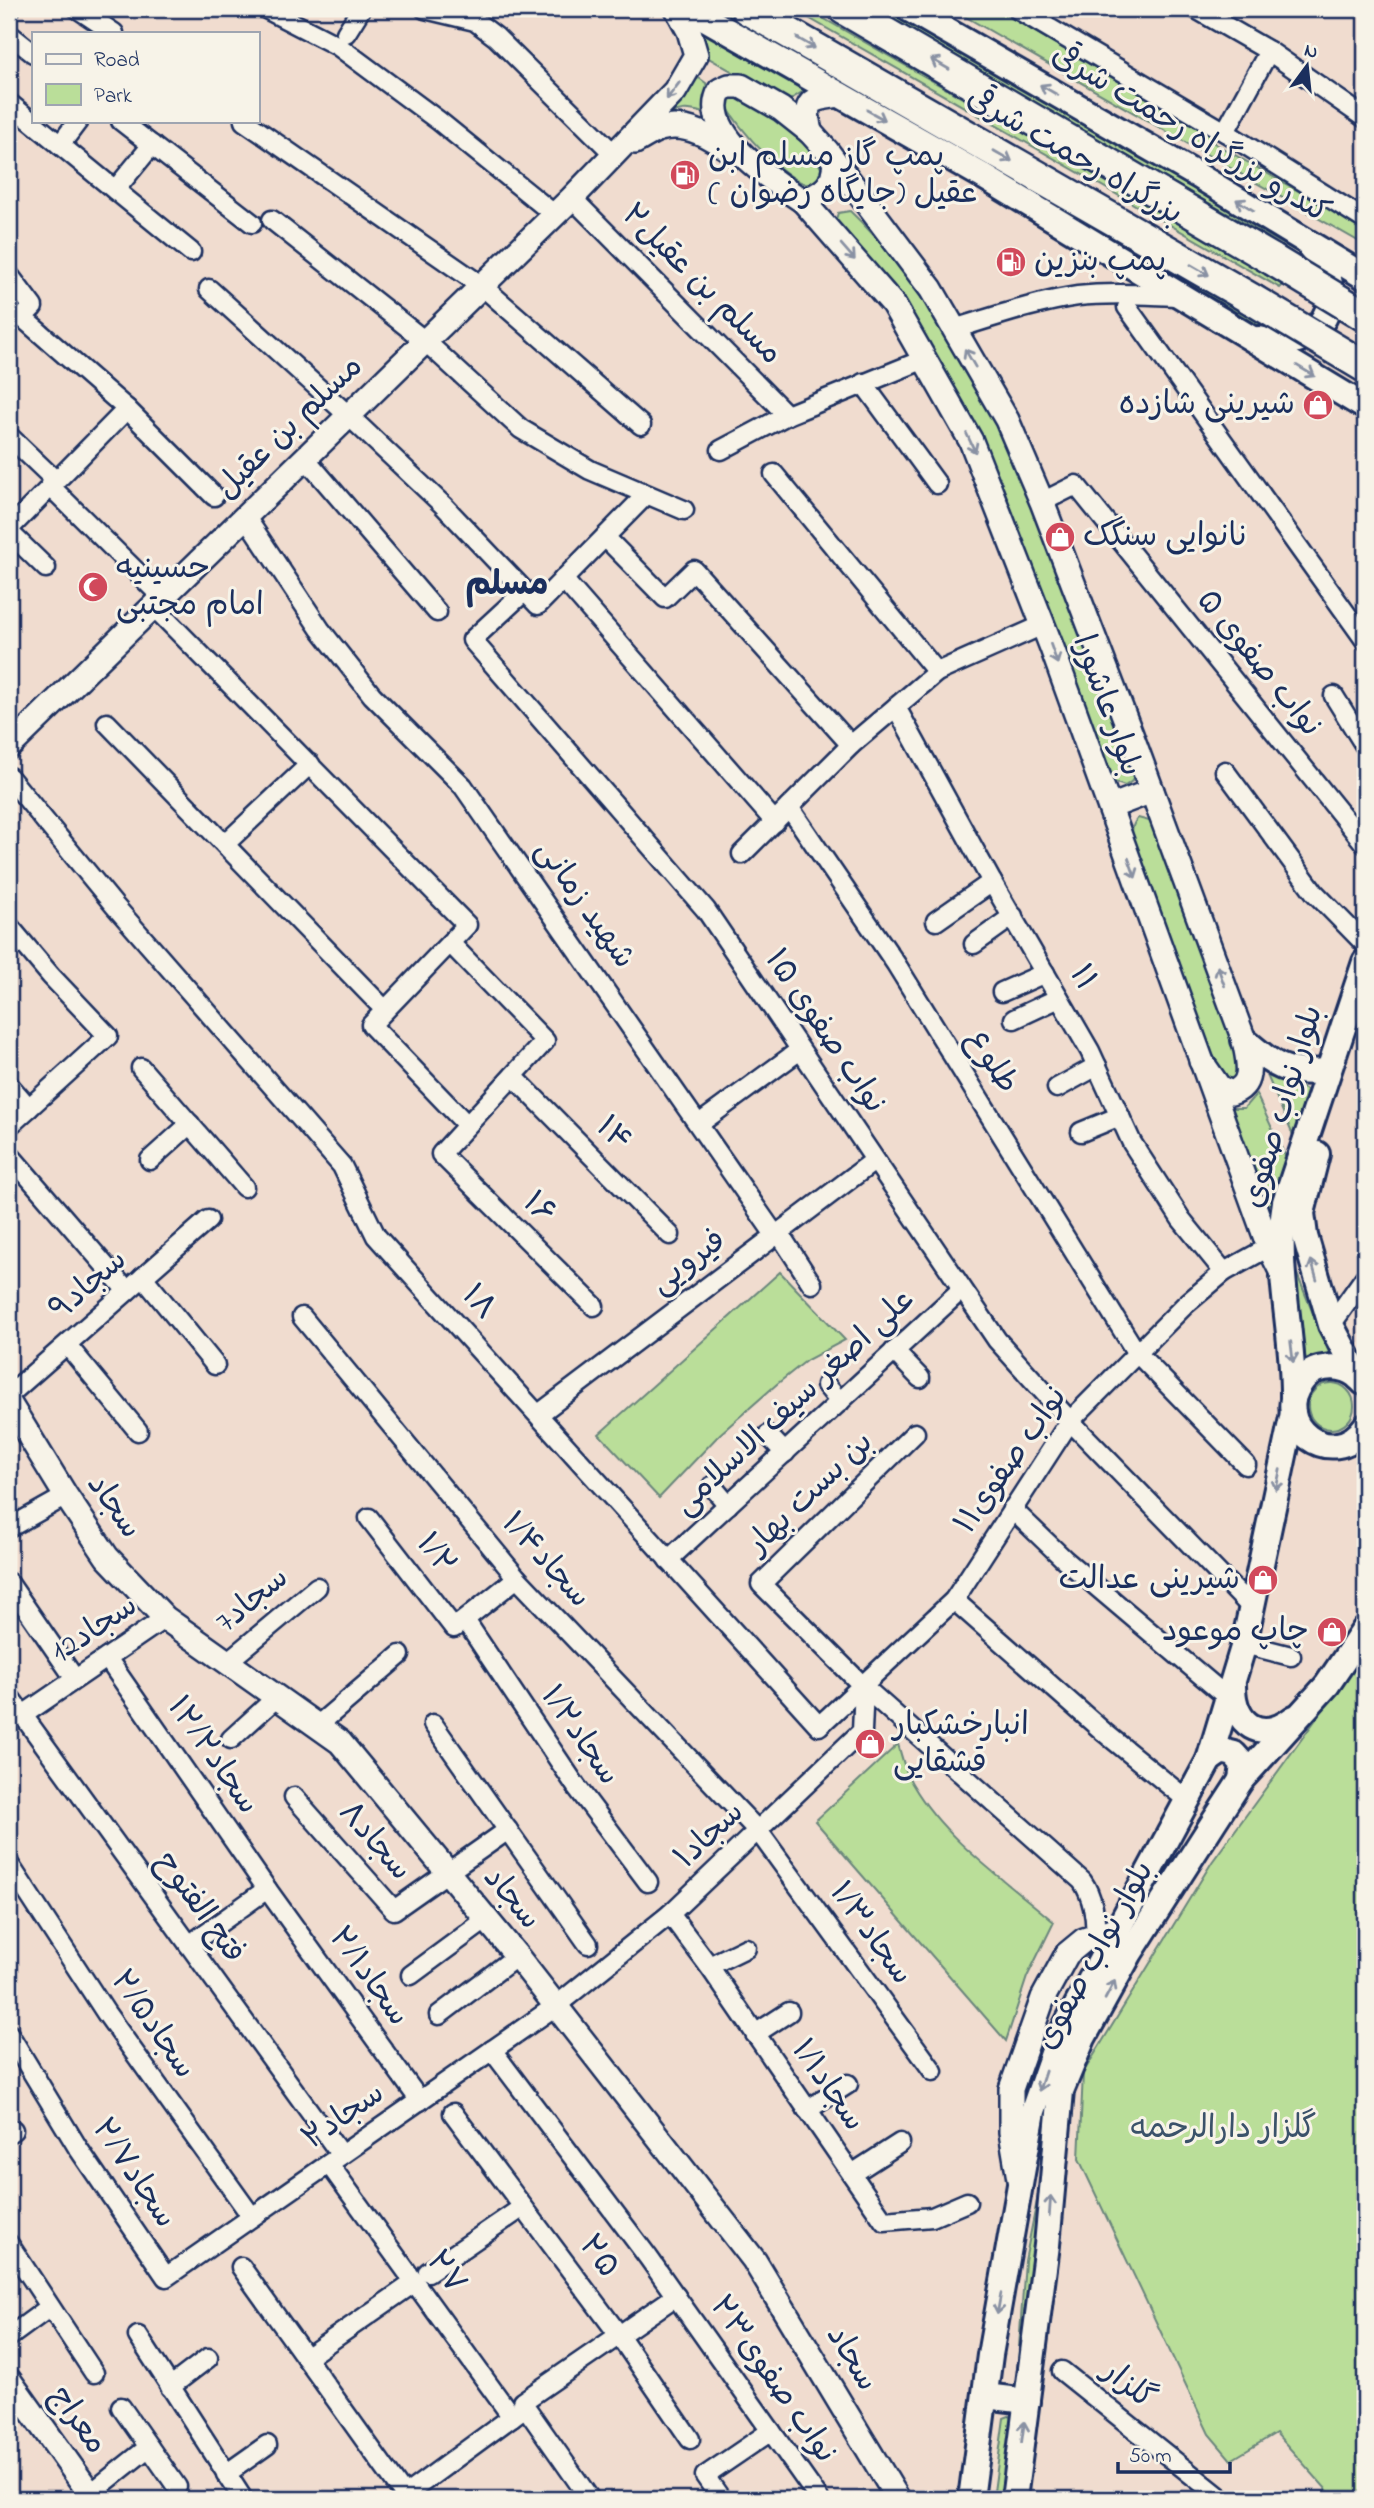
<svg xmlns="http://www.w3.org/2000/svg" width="1374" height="2508" font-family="'Indie Flower','Playpen Sans Arabic',sans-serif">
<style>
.green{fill:#bade99;stroke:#6a867c;stroke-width:2}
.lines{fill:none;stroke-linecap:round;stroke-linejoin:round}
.minor-casing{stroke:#1b2f5e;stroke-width:23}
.tertiary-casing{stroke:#1b2f5e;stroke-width:28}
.secondary-casing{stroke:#1b2f5e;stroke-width:30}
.trunk-casing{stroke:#1b2f5e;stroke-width:35}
.minor{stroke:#f7f3e8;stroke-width:18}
.tertiary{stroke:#f7f3e8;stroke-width:23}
.secondary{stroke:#f7f3e8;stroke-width:24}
.trunk{stroke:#f7f3e8;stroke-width:30}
.trunk-bridge-casing{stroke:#1b2f5e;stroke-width:35;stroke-linecap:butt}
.trunk-bridge{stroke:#f7f3e8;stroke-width:30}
.oneway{stroke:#8991a3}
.labels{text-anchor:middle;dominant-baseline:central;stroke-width:6;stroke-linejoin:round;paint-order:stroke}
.street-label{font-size:32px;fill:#1b2f5e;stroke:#f7f3e8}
.poi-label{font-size:32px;fill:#1b2f5e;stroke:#f7f3e8;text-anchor:start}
.park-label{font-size:32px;fill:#3b526a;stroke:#f7f3e8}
.neighbourhood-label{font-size:33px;font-weight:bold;fill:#1b2f5e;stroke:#f7f3e8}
</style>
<rect width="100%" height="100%" fill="#f0dccf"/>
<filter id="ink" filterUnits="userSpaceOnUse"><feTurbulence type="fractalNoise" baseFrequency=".0143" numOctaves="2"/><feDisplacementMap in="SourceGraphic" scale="14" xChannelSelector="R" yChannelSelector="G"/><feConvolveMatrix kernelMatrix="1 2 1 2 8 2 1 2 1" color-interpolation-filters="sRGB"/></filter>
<g filter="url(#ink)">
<g class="green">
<path d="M 713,9 L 727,9 L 1282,330 L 1266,329 Z"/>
<path d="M 793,9 L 807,9 L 1285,283 L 1280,288 Z"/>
<path d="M 874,9 L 890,9 L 1305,249 L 1309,259 L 1141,165 Z"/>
<path d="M 952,9 L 996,9 L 1215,137 L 1214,143 L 1365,229 L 1365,245 Z"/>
<path d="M 698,26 L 807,89 L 786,102 L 707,57 Z"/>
<path d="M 699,78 L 706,83 L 712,116 C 686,106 679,108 656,121 L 691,81 Z"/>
<path d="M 734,95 C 744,100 755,104 764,110 C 784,122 817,153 824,175 L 814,186 C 787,184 738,128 726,105 L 728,98 Z"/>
<path d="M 850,211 C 920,277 979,385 1019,473 L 1135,774 L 1132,781 L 1125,786 L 1112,782 L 1053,618 L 999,477 L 983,442 L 916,319 L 883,276 L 835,222 L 838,213 Z"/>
<path d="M 1138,818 L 1153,822 L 1231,1029 L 1242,1071 L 1231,1082 L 1215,1070 L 1137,850 C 1133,837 1128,829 1138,818 Z"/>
<path d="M 1266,1073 L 1309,1091 L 1295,1140 Z"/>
<path d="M 1256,1094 L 1288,1162 L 1280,1195 L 1272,1204 L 1265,1205 L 1229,1108 L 1244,1108 Z"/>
<path d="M 1295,1269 L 1330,1355 L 1320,1356 L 1306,1363 Z"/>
<path d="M 780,1272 L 845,1340 L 807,1360 L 777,1384 L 720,1434 L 659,1498 L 599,1434 Z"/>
<circle cx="1331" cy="1406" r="23"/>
<path d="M 1365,1652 L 1365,2499 L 1335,2499 L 1276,2433 L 1231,2460 L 1209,2434 L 1079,2159 L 1083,2073 L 1212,1862 Z"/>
<path d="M 898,1744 C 902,1757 905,1773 913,1785 C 945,1840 1006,1881 1054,1922 L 1027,1977 L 1006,2041 L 815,1821 Z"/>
<path d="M 1049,2141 L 1022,2376 L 1017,2377 L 1025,2261 Z"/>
<path d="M 1009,2416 L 1013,2419 L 1004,2499 L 993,2499 L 1004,2418 Z"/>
</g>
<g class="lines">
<g class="minor-casing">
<g id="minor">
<path d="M 78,9 L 114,33"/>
<path d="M 266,9 L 338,46 L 439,121 L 555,215"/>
<path d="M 425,9 L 475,21 L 496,37 L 613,153"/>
<path d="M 1017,9 L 1225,132 L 1365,220"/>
<path d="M 1196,9 L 1269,51 L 1365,118"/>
<path d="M 9,11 L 10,9"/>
<path d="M 346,33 L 361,9"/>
<path d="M 9,34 L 33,53"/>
<path d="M 9,103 L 115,190 L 152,145"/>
<path d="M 121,121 L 252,223"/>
<path d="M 244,121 L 482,286 L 641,425"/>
<path d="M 1225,132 L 1269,51"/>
<path d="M 60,145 L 78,121"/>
<path d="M 115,190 L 191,252"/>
<path d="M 572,198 L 787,415"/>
<path d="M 272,220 L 425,341 L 521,429 L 590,470 L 684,510"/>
<path d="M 9,275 L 33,307 L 24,316 L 24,319 L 127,409 L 214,496"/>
<path d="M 209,289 L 349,416 L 443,505 L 538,605 L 646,495"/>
<path d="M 1127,307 L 1365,640"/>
<path d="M 954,329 C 994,317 1036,302 1078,296 C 1112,292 1147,295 1180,296"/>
<path d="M 863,383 L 937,484"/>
<path d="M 9,436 L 56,481"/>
<path d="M 721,450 L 787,415 L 925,359"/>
<path d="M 305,458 L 437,612"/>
<path d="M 774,474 L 937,672"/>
<path d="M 50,486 L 162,597"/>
<path d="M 1042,502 L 1076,485 L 1365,844"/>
<path d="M 245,516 L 320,629 L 372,695 L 463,786 L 775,1235"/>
<path d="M 9,529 L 127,409"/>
<path d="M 9,532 L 46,568"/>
<path d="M 605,537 L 665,598 L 694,570 L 851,745"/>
<path d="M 563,579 L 775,822"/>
<path d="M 525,591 L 472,640 L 706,910 L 997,1340 L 1070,1421 L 1251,1607"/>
<path d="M 153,606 L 467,925 L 371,1025 L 467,1125"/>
<path d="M 1334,696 L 1365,746"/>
<path d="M 896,707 L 992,882 L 1090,1051 L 1132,1143 L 1181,1219 L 1224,1272"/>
<path d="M 107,723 L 385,1010"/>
<path d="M 1225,771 L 1315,893 L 1365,944"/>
<path d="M 9,777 L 114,905 L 342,1166 L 376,1236 L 819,1726 L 954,1600 L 1070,1421 L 1185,1305 L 1224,1272 L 1269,1247"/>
<path d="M 789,807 L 896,964 L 1136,1352 L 1246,1465"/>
<path d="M 225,844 L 310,764"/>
<path d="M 742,854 L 851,745 L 937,672 L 1043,625"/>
<path d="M 936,921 L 992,882"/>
<path d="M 9,926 L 51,976 L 108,1036 L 9,1126"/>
<path d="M 450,943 L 545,1041 L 441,1154 L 594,1306"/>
<path d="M 974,944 L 1013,916"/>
<path d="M 1002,992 L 1045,973"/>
<path d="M 1014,1019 L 1059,998"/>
<path d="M 141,1068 L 244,1187"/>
<path d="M 513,1076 L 670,1235"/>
<path d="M 9,1085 L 29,1108"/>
<path d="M 1057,1088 L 1097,1066"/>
<path d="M 699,1124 L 800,1050"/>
<path d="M 1081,1132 L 1120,1116"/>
<path d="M 9,1154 L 127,1291"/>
<path d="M 150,1160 L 190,1124"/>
<path d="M 779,1233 L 812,1284"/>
<path d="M 143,1277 L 215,1365"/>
<path d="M 302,1317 L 517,1578 L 759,1832 L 933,2071"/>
<path d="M 1331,1325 L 1365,1277"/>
<path d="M 67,1345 L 138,1431"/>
<path d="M 894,1351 L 920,1378"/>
<path d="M 826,1385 L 840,1402"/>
<path d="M 9,1395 L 208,1220"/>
<path d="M 539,1414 L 874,1161"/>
<path d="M 915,1433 L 761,1584 L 864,1687 L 1082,1881 C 1092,1895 1097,1919 1095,1937"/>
<path d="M 768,1435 L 785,1453"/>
<path d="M 712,1486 L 728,1505"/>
<path d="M 1012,1509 L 1064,1559 L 1228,1698"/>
<path d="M 369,1518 L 454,1628 L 517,1578"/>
<path d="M 9,1528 L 66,1496"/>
<path d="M 668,1560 L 962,1289"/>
<path d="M 9,1583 L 75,1679"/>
<path d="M 954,1600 L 1105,1733 L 1186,1799"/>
<path d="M 465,1620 L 576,1786 L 648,1882"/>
<path d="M 1244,1644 L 1291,1656"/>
<path d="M 107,1658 L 267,1889 L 420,2101"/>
<path d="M 227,1662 L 317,1587"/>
<path d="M 9,1696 L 341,2155"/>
<path d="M 23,1715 L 165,1618"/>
<path d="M 433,1724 L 588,1944"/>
<path d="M 317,1726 L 400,1655"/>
<path d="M 231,1739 L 277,1697"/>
<path d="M 294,1797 L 394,1910 L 508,1830"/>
<path d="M 9,1864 L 106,2013 L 252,2217"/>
<path d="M 670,1914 L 709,1966 L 884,2221 L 932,2217 L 967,2202"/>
<path d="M 189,1945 L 267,1889"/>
<path d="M 709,1966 L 746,1948"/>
<path d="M 411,1975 L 487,1919"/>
<path d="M 439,2015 L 517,1956"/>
<path d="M 9,2034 L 78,2148 L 166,2277 L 557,2005 L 670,1914 L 862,1731 L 864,1687"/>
<path d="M 755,2034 L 789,2012"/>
<path d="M 492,2050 L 648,2257 L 819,2499"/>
<path d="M 807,2110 L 848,2084"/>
<path d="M 453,2113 L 619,2335 L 690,2439"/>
<path d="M 9,2133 L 13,2130"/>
<path d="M 329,2164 L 512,2417"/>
<path d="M 852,2174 L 900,2143"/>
<path d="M 9,2244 L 94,2373"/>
<path d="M 241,2267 L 407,2499"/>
<path d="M 428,2272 L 523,2207"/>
<path d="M 138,2336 L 243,2499"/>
<path d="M 9,2337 L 50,2307"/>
<path d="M 306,2358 L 415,2282"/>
<path d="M 1062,2371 L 1222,2499"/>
<path d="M 170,2387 L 208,2358"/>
<path d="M 121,2407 L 177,2487"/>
<path d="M 226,2474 L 267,2445"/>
<path d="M 90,2494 L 149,2447"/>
<path d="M 404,2496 L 520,2411"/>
<path d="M 590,2499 L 522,2402 L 676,2296"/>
<path d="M 721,2499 L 705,2476 L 771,2431"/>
</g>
</g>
<g class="tertiary-casing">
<g id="tertiary">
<path d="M 810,132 C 803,99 810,99 841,95"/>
<path d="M 635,142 C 643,138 652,131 660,129 C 687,121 712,138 734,153"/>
<path d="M 835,162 C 833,187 825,192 803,201 C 774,182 697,132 720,90 L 729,86 L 741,86 L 781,109 L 810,132 L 827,151 L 931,289 L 1007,420 L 1042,502 L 1131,734 L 1244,1040 C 1248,1061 1256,1085 1231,1093 L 1219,1087 L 1201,1061"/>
<path d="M 803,201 L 893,304 L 971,441 L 1052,648 L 1269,1247 L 1281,1271"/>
<path d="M 9,747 L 572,198 L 675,91 L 696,55 L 689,31 L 677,9"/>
<path d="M 1110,807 L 1152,791"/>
<path d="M 9,1403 L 66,1496 L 107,1557 L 165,1618 L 340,1742 L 517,1956 L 754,2260 L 898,2499"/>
<path d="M 1019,2179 L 1011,2132 L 1011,2089 L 1043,1998 L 1067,1954 L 1084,1940 L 1118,1929"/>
<path d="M 9,2380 L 94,2499"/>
</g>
</g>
<g class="secondary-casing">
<g id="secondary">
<path d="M 689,9 L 981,175 L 1365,407"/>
<path d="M 909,9 L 1197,175 L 1365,277"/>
<path d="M 1259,339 C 1320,359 1355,292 1311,248"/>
<path d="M 1244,1040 C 1276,1067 1286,1075 1328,1071"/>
<path d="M 1317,1154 L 1302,1213 L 1305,1236 L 1331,1325 L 1359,1378"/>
<path d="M 1363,1382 C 1354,1371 1339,1365 1324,1368 C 1315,1369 1307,1374 1302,1381 C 1268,1424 1332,1473 1365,1427"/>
<path d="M 1293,1398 C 1294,1332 1274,1268 1285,1202 L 1365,962"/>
<path d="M 1233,1686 C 1233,1725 1261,1744 1294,1718"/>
<path d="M 1209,1760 L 1222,1751 L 1234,1754 L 1243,1764 L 1241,1780"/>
<path d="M 985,2396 L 1027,2401"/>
<path d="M 971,2499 L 990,2355 L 1033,2111 L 1057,2042 L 1209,1760 L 1244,1644 L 1293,1413"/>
<path d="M 1014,2499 L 1047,2245 L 1061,2091 L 1083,2038 L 1130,1953 L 1215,1820 L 1241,1780 L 1327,1685 L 1365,1629"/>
</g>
</g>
<g class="trunk-casing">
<g id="trunk">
<path d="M 747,9 L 1253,300"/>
<path d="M 844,9 L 1273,260"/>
</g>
</g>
<use href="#minor" class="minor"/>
<use href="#tertiary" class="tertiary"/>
<use href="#secondary" class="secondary"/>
<use href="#trunk" class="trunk"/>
<g class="trunk-bridge-casing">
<g id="trunk-bridge">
<path d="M 1273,260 L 1365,316"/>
<path d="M 1253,300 L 1365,367"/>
</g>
</g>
<use href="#trunk-bridge" class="trunk-bridge"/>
</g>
<defs><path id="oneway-shaft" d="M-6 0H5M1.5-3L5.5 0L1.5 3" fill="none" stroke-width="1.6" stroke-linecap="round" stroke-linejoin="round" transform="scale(1.75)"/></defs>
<g class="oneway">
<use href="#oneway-shaft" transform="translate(806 43) rotate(30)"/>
<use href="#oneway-shaft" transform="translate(940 64) rotate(-150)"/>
<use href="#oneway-shaft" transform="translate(1049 90) rotate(-150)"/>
<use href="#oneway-shaft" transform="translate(673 91) rotate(127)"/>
<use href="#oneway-shaft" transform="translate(876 115) rotate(29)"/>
<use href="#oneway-shaft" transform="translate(1003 156) rotate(30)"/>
<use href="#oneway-shaft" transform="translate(1245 205) rotate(-148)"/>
<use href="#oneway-shaft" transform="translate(848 252) rotate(49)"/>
<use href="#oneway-shaft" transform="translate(1200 270) rotate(30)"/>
<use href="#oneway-shaft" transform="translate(970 358) rotate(-120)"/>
<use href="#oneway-shaft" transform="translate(1306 371) rotate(31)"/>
<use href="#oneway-shaft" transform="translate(971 443) rotate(65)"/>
<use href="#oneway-shaft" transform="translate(1054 654) rotate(70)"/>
<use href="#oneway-shaft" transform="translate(1132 868) rotate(70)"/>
<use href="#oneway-shaft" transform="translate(1221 976) rotate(-110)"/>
<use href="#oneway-shaft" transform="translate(1314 1270) rotate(-106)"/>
<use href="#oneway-shaft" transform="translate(1292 1352) rotate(83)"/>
<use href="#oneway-shaft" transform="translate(1278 1480) rotate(102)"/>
<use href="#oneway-shaft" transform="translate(1110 1990) rotate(-62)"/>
<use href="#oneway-shaft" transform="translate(1042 2081) rotate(108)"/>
<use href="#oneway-shaft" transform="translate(1050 2206) rotate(-86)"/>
<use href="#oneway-shaft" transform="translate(999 2304) rotate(100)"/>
<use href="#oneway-shaft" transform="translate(1023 2432) rotate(-82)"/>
</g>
</g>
<defs>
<g id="fuel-disc" transform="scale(1.575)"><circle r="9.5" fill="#d1495b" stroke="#f7f3e8"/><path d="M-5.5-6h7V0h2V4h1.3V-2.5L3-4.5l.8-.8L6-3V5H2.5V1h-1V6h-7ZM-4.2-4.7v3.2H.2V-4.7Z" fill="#fff"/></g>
<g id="shop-disc" transform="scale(1.575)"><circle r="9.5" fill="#d1495b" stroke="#f7f3e8"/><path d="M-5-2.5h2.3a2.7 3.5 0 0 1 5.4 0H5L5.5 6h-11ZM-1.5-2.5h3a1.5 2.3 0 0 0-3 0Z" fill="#fff"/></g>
<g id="mosque-disc" transform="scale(1.575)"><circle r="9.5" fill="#d1495b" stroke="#f7f3e8"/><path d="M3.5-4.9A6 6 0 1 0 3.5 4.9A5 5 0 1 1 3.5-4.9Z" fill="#fff"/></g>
</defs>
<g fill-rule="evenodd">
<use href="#fuel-disc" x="685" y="175"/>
<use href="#fuel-disc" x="1011" y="262"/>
<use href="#shop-disc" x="1318" y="405"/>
<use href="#shop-disc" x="1060" y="537"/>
<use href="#mosque-disc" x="93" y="587"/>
<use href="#shop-disc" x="1263" y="1580"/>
<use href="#shop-disc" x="1332" y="1632"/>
<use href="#shop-disc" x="870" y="1744"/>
</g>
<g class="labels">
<g class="street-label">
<text transform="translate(1190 135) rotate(31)">کندرو بزرگراه رحمت شرقی</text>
<text transform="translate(1074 157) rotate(30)">بزرگراه رحمت شرقی</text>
<text transform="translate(701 285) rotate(45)">مسلم بن عقیل۲</text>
<text transform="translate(290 428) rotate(-44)">مسلم بن عقیل</text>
<text transform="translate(1258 664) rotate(51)">نواب صفوی ۵</text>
<text transform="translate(1106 706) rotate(70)">بلوار عاشورا</text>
<text transform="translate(584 905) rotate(55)">شهید زمانی</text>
<text transform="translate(1082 978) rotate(60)">۱۱</text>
<text transform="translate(824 1032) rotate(56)">نواب صفوی ۱۵</text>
<text transform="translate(991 1062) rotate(58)">طلوع</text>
<text transform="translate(1284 1107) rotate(-73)">بلوار نواب صفوی</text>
<text transform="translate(613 1135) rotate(45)">۱۴</text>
<text transform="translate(538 1209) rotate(45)">۱۶</text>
<text transform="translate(689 1263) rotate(-37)">فیرویی</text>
<text transform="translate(89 1286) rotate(-41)">۹سجاد</text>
<text transform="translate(478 1303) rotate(48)">۱۸</text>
<text transform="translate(795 1403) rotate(-43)">علی اصغر سیف الاسلامی</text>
<text transform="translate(1012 1461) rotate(-55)">۱۱نواب صفوی</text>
<text transform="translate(811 1494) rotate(-44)">بن بست بهار</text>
<text transform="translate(113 1507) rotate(55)">سجاد</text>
<text transform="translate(435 1555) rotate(52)">۱/۲</text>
<text transform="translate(545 1561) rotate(48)">۱/۴سجاد</text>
<text transform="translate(253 1601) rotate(-40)">7سجاد</text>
<text transform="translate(95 1630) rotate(-34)">12سجاد</text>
<text transform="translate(579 1736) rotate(55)">۱/۲سجاد</text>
<text transform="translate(212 1756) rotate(55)">۱۲/۲سجاد</text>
<text transform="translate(710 1836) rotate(-43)">۱سجاد</text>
<text transform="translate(374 1842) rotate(49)">۸سجاد</text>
<text transform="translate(511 1899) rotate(50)">سجاد</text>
<text transform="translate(199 1908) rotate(54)">فتح الفتوح</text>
<text transform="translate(870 1934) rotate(54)">۱/۳سجاد</text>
<text transform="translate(1096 1956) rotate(-61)">بلوار نواب صفوی</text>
<text transform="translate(368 1977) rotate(54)">۲/۱سجاد</text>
<text transform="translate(152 2025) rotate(55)">۲/۵سجاد</text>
<text transform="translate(827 2086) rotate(55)">۱/۱سجاد</text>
<text transform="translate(344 2117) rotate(-35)">۲سجاد</text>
<text transform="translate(133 2174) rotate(56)">سجاد۲/۷</text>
<text transform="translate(598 2257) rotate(53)">۲۵</text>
<text transform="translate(445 2273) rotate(54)">۲۷</text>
<text transform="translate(851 2359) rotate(59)">سجاد</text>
<text transform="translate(772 2380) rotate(55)">۲۳نواب صفوی</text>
<text transform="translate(1128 2386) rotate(39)">گلزار</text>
<text transform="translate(77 2421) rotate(55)">معراج</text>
</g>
<g class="poi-label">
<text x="708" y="157">پمپ گاز مسلم ابن<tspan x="708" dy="37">عقیل (جایگاه رضوان )</tspan></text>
<text x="1034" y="262">پمپ بنزین</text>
<text x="1295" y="405" text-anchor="end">شیرینی شازده</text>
<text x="1083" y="537">نانوایی سنگک</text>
<text x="116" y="569">حسینیه<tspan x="116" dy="37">امام مجتبی</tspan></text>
<text x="1240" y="1580" text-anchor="end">شیرینی عدالت</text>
<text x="1309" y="1632" text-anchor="end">چاپ موعود</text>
<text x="893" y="1726">انبارخشکبار<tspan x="893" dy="37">قشقایی</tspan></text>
</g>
<g class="park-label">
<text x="1223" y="2129">گلزار دارالرحمه</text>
</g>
<g class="neighbourhood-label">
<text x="507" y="586">مسلم</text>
</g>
</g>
<rect width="1374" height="2508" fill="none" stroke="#f7f3e8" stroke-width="35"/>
<rect x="18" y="18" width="1339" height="2473" fill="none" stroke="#1b2f5e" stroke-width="2.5" filter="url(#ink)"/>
<rect x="32" y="32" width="228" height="91" fill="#f7f3e8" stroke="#9fa5b1" stroke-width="2"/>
<rect x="46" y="54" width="35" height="10" fill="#f7f3e8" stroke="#9fa5b1" stroke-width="2"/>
<text x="94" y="66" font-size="21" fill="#1b2f5e">Road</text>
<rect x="46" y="84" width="35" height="21" fill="#bade99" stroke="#9fa5b1" stroke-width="2"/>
<text x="94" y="102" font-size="21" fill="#1b2f5e">Park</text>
<g transform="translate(1307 66) rotate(15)" stroke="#f7f3e8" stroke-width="5" paint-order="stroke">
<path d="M0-5L12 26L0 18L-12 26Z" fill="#1b2f5e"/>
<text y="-10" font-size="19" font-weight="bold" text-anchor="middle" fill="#1b2f5e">N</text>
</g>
<path d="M1118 2462v10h112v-10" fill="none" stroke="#1b2f5e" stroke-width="3.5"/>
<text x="1129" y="2462" font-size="21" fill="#1b2f5e" stroke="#f7f3e8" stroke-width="5" paint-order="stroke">50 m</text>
</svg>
